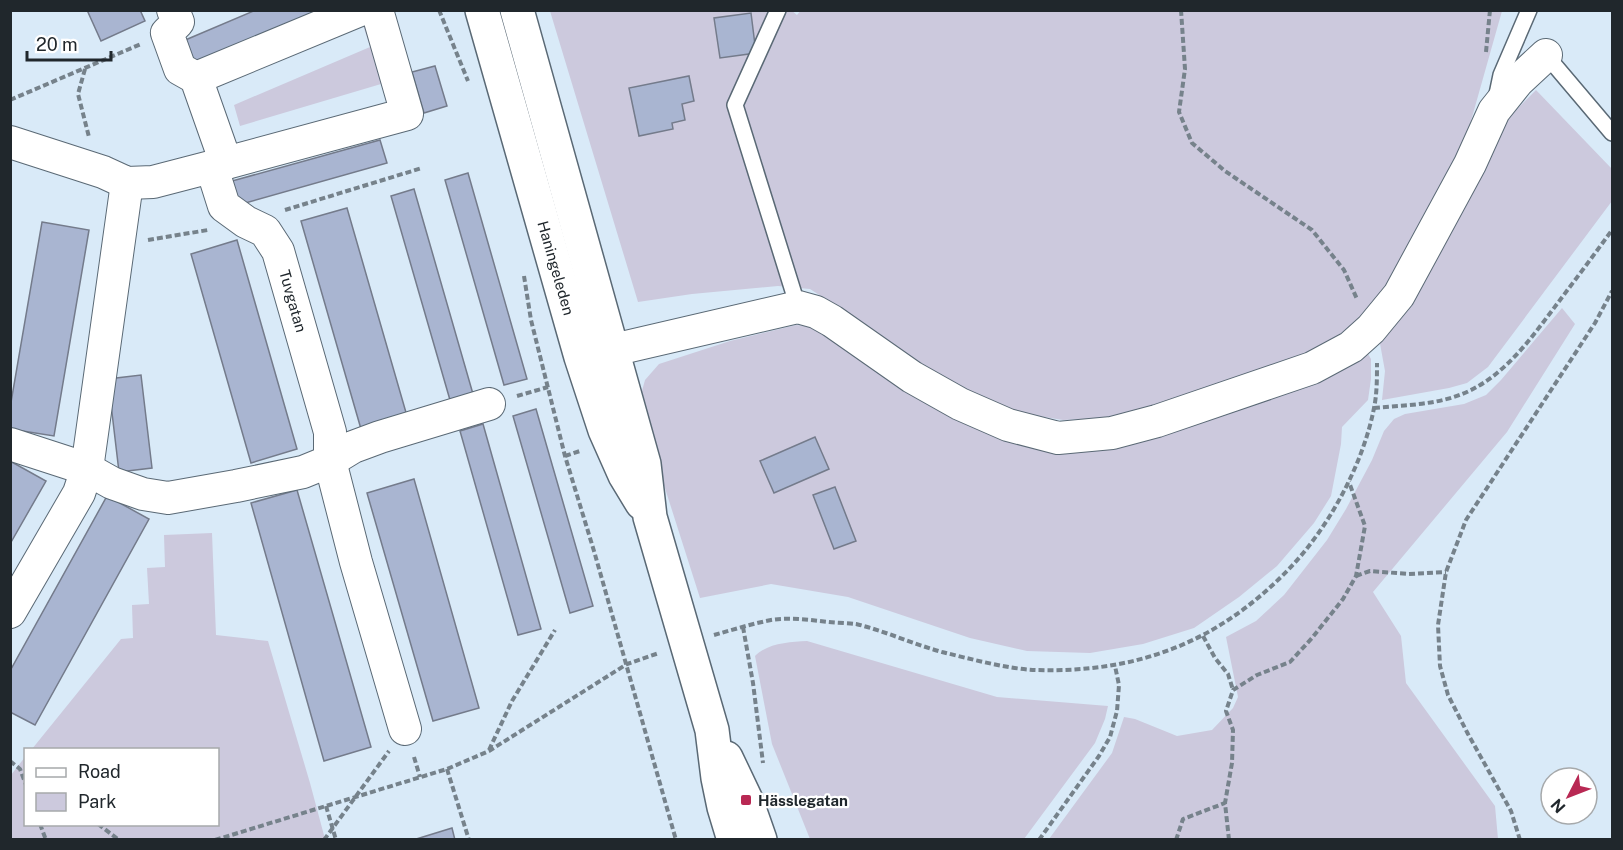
<svg xmlns="http://www.w3.org/2000/svg" width="1623" height="850" font-family="'Public Sans',sans-serif">
<style>
.green{fill:#ccc9dd}
.building{fill:#a9b5d1;stroke:#747b8b;stroke-width:1.5}
.lines{fill:none;stroke-linecap:round;stroke-linejoin:round}
.service-casing{stroke:#5a6975;stroke-width:18}
.minor-casing{stroke:#5a6975;stroke-width:34}
.secondary-casing{stroke:#5a6975;stroke-width:36}
.path{stroke:#76828b;stroke-width:4;stroke-dasharray:6 3;stroke-linecap:butt}
.service{stroke:#fff;stroke-width:15}
.minor{stroke:#fff;stroke-width:32}
.secondary{stroke:#fff;stroke-width:33}
.poi-dot{fill:#b82853;stroke:#fff;stroke-width:2}
.labels{text-anchor:middle;dominant-baseline:central;stroke-width:4.5;stroke-linejoin:round;paint-order:stroke}
.street-label{font-size:15px;fill:#20272c;stroke:#fff}
.poi-label{font-size:15px;font-weight:bold;fill:#20272c;stroke:#fff;text-anchor:start}
</style>
<rect width="100%" height="100%" fill="#d9eaf8"/>
<g class="green">
<path d="M 791,10 L 797,15 L 801,10 L 1502,11 L 1467,135 L 1429,214 L 1388,287 L 1359,320 L 1329,342 L 1279,367 L 1208,394 L 1109,418 L 1063,420 L 1006,411 L 908,359 L 866,325 L 810,289 L 778,286 L 692,294 L 638,302 L 550,11 Z"/>
<path d="M 363,25 L 373,31 L 393,95 L 388,105 L 381,84 L 240,126 L 234,105 L 370,47 Z"/>
<path d="M 1536,90 L 1612,169 L 1612,201 L 1488,367 L 1467,383 L 1449,388 L 1382,400 L 1385,371 L 1379,338 L 1499,127 Z"/>
<path d="M 1562,308 L 1575,324 L 1507,432 L 1373,592 L 1401,636 L 1406,683 L 1495,806 L 1498,839 L 1049,839 L 1112,753 L 1124,717 L 1135,719 L 1177,736 L 1212,730 L 1233,708 L 1238,697 L 1226,637 L 1256,621 L 1284,595 L 1327,540 L 1346,509 L 1372,460 L 1384,431 L 1394,419 L 1405,414 L 1464,404 L 1486,395 L 1501,380 Z"/>
<path d="M 796,325 L 808,326 L 824,331 L 1062,450 L 1364,347 L 1371,359 L 1371,379 L 1368,400 L 1342,427 L 1341,444 L 1331,496 L 1314,523 L 1277,566 L 1239,597 L 1194,628 L 1143,644 L 1090,653 L 1027,651 L 970,638 L 848,597 L 771,584 L 700,598 L 641,413 L 640,398 L 645,380 L 659,364 L 730,341 Z"/>
<path d="M 212,533 L 216,635 L 268,641 L 310,783 L 325,839 L 11,839 L 11,775 L 25,757 L 26,824 L 218,824 L 218,750 L 32,749 L 121,639 L 133,638 L 132,605 L 149,604 L 147,568 L 165,567 L 164,535 Z"/>
<path d="M 807,641 L 997,697 L 1108,706 L 1105,719 L 1095,743 L 1024,839 L 810,839 L 772,744 L 755,656 C 768,643 789,642 807,641 Z"/>
</g>
<g class="building">
<path d="M 87,10 L 140,10 L 145,21 L 101,41 Z"/>
<path d="M 256,10 L 319,10 L 192,64 L 183,41 Z"/>
<path d="M 751,13 L 756,53 L 720,58 L 714,18 Z"/>
<path d="M 435,66 L 447,106 L 424,113 L 412,72 Z"/>
<path d="M 689,76 L 694,101 L 682,104 L 685,120 L 672,123 L 673,129 L 639,136 L 629,88 Z"/>
<path d="M 380,140 L 387,163 L 238,205 L 232,181 Z"/>
<path d="M 468,173 L 527,379 L 504,385 L 445,180 Z"/>
<path d="M 414,189 L 473,394 L 450,400 L 391,196 Z"/>
<path d="M 347,208 L 407,416 L 361,429 L 301,221 Z"/>
<path d="M 42,222 L 89,230 L 54,436 L 10,429 L 10,408 Z"/>
<path d="M 237,240 L 297,449 L 251,463 L 191,254 Z"/>
<path d="M 141,375 L 152,468 L 119,472 L 108,379 Z"/>
<path d="M 536,409 L 593,606 L 570,613 L 513,416 Z"/>
<path d="M 483,424 L 541,629 L 518,635 L 460,431 Z"/>
<path d="M 815,437 L 829,469 L 774,493 L 760,461 Z"/>
<path d="M 10,461 L 46,481 L 10,544 Z"/>
<path d="M 414,479 L 479,708 L 433,721 L 367,493 Z"/>
<path d="M 835,487 L 856,541 L 834,549 L 813,495 Z"/>
<path d="M 297,490 L 371,747 L 324,761 L 251,503 Z"/>
<path d="M 107,496 L 149,519 L 35,725 L 10,712 L 10,671 Z"/>
<path d="M 452,828 L 455,840 L 413,840 Z"/>
</g>
<g class="lines">
<g class="service-casing">
<g id="service">
<path d="M 778,10 L 735,105 L 798,307"/>
<path d="M 1546,55 L 1612,133"/>
<path d="M 1496,99 L 1501,75 L 1529,10"/>
</g>
</g>
<g class="minor-casing">
<g id="minor">
<path d="M 173,10 L 178,22 L 167,33 L 180,69 L 196,78 L 226,163 L 407,114 L 377,10"/>
<path d="M 196,78 L 360,10"/>
<path d="M 10,142 L 103,172 L 127,183 L 153,182 L 226,163"/>
<path d="M 212,168 L 224,206 L 246,222 L 265,231 L 278,251 L 330,432 L 330,461 L 356,562 L 405,729"/>
<path d="M 587,356 L 798,307 L 816,312 L 832,321 L 912,377 L 960,404 L 1008,425 L 1058,438 L 1112,433 L 1157,421 L 1312,368 L 1351,347 L 1371,329 L 1399,295 L 1470,164 L 1494,111 L 1518,81 L 1546,55"/>
<path d="M 10,444 L 87,469 L 112,483 L 143,494 L 168,498 L 236,486 L 303,472 L 330,461 L 353,447 L 380,437 L 489,404"/>
<path d="M 10,612 L 79,493 L 87,469 L 127,183"/>
</g>
</g>
<g class="secondary-casing">
<g id="secondary">
<path d="M 482,10 L 581,357 L 605,430 L 625,475 L 642,503"/>
<path d="M 517,10 L 644,464 L 650,517 L 712,730 L 718,778 L 724,807 L 734,840"/>
<path d="M 726,758 L 746,800 L 760,840"/>
</g>
</g>
<g class="path">
<path d="M 439,10 L 468,81"/>
<path d="M 1181,10 L 1185,69 L 1179,112 L 1192,143 L 1225,171 L 1312,230 L 1344,270 L 1357,299"/>
<path d="M 1486,52 L 1490,10"/>
<path d="M 85,69 L 78,94 L 89,137"/>
<path d="M 10,100 L 141,44"/>
<path d="M 285,210 L 422,168"/>
<path d="M 148,240 L 208,230"/>
<path d="M 524,276 L 531,320 L 565,456 L 594,551 L 676,840"/>
<path d="M 517,396 L 548,387"/>
<path d="M 1374,408 C 1406,405 1440,405 1469,391 C 1507,373 1532,337 1557,304 C 1575,280 1594,255 1612,230"/>
<path d="M 565,456 L 580,451"/>
<path d="M 1356,576 L 1370,571 L 1409,574 L 1446,572"/>
<path d="M 743,627 L 753,683 L 763,763"/>
<path d="M 714,635 C 732,630 751,624 771,620 C 790,617 810,620 829,622 C 838,623 848,623 856,624 C 885,631 913,644 942,652 C 971,659 1007,669 1036,670 C 1137,673 1217,643 1288,570 C 1328,529 1363,465 1374,408 C 1377,394 1377,378 1377,363"/>
<path d="M 1203,636 L 1215,658 L 1228,674 L 1233,690"/>
<path d="M 489,750 L 512,701 L 555,630"/>
<path d="M 414,757 L 420,777"/>
<path d="M 10,761 L 20,769 L 26,785"/>
<path d="M 447,769 L 469,840"/>
<path d="M 326,806 L 336,840"/>
<path d="M 40,824 L 46,840"/>
<path d="M 98,824 L 119,840"/>
<path d="M 215,840 L 447,769 L 489,751 L 627,664 L 659,653"/>
<path d="M 324,840 L 389,751"/>
<path d="M 1039,840 L 1099,756 L 1110,737 L 1117,711 L 1119,685 L 1115,666"/>
<path d="M 1176,840 L 1183,819 L 1225,803"/>
<path d="M 1229,840 L 1225,803 L 1232,763 L 1233,730 L 1226,711 L 1233,690 L 1257,675 L 1290,662 L 1312,638 L 1343,599 L 1356,576 L 1365,526 L 1349,482"/>
<path d="M 1520,840 L 1511,811 L 1468,734 L 1448,695 L 1440,666 L 1438,625 L 1446,572 L 1466,520 L 1595,323 L 1612,291"/>
</g>
<use href="#service" class="service"/>
<use href="#minor" class="minor"/>
<use href="#secondary" class="secondary"/>
</g>
<rect class="poi-dot" x="740" y="794" width="12" height="12" rx="3"/>
<g class="labels">
<g class="street-label">
<text transform="translate(556 268) rotate(74)">Haningeleden</text>
<text transform="translate(293 301) rotate(74)">Tuvgatan</text>
</g>
<g class="poi-label">
<text x="758" y="800">Hässlegatan</text>
</g>
</g>
<rect width="1623" height="850" fill="none" stroke="#20272c" stroke-width="24"/>
<rect x="24" y="748" width="195" height="78" fill="#ffffff" stroke="#a6a9ab" stroke-width="1.5"/>
<rect x="36" y="768" width="30" height="9" fill="#ffffff" stroke="#a6a9ab" stroke-width="1.5"/>
<text x="78" y="778" font-size="18" fill="#20272c">Road</text>
<rect x="36" y="793" width="30" height="18" fill="#ccc9dd" stroke="#a6a9ab" stroke-width="1.5"/>
<text x="78" y="808" font-size="18" fill="#20272c">Park</text>
<g transform="translate(1569 796) rotate(228)"><circle r="28" fill="#ffffff" stroke="#a6a9ab" stroke-width="1.5"/>
<path d="M0-4.5L10 22L0 15L-10 22Z" fill="#b82853"/>
<text y="-9" font-size="16" font-weight="bold" text-anchor="middle" fill="#20272c">N</text>
</g>
<path d="M27 51v9h84v-9" fill="none" stroke="#20272c" stroke-width="3"/>
<text x="36" y="51" font-size="18" fill="#20272c" stroke="#ffffff" stroke-width="4.5" paint-order="stroke">20 m</text>
</svg>
